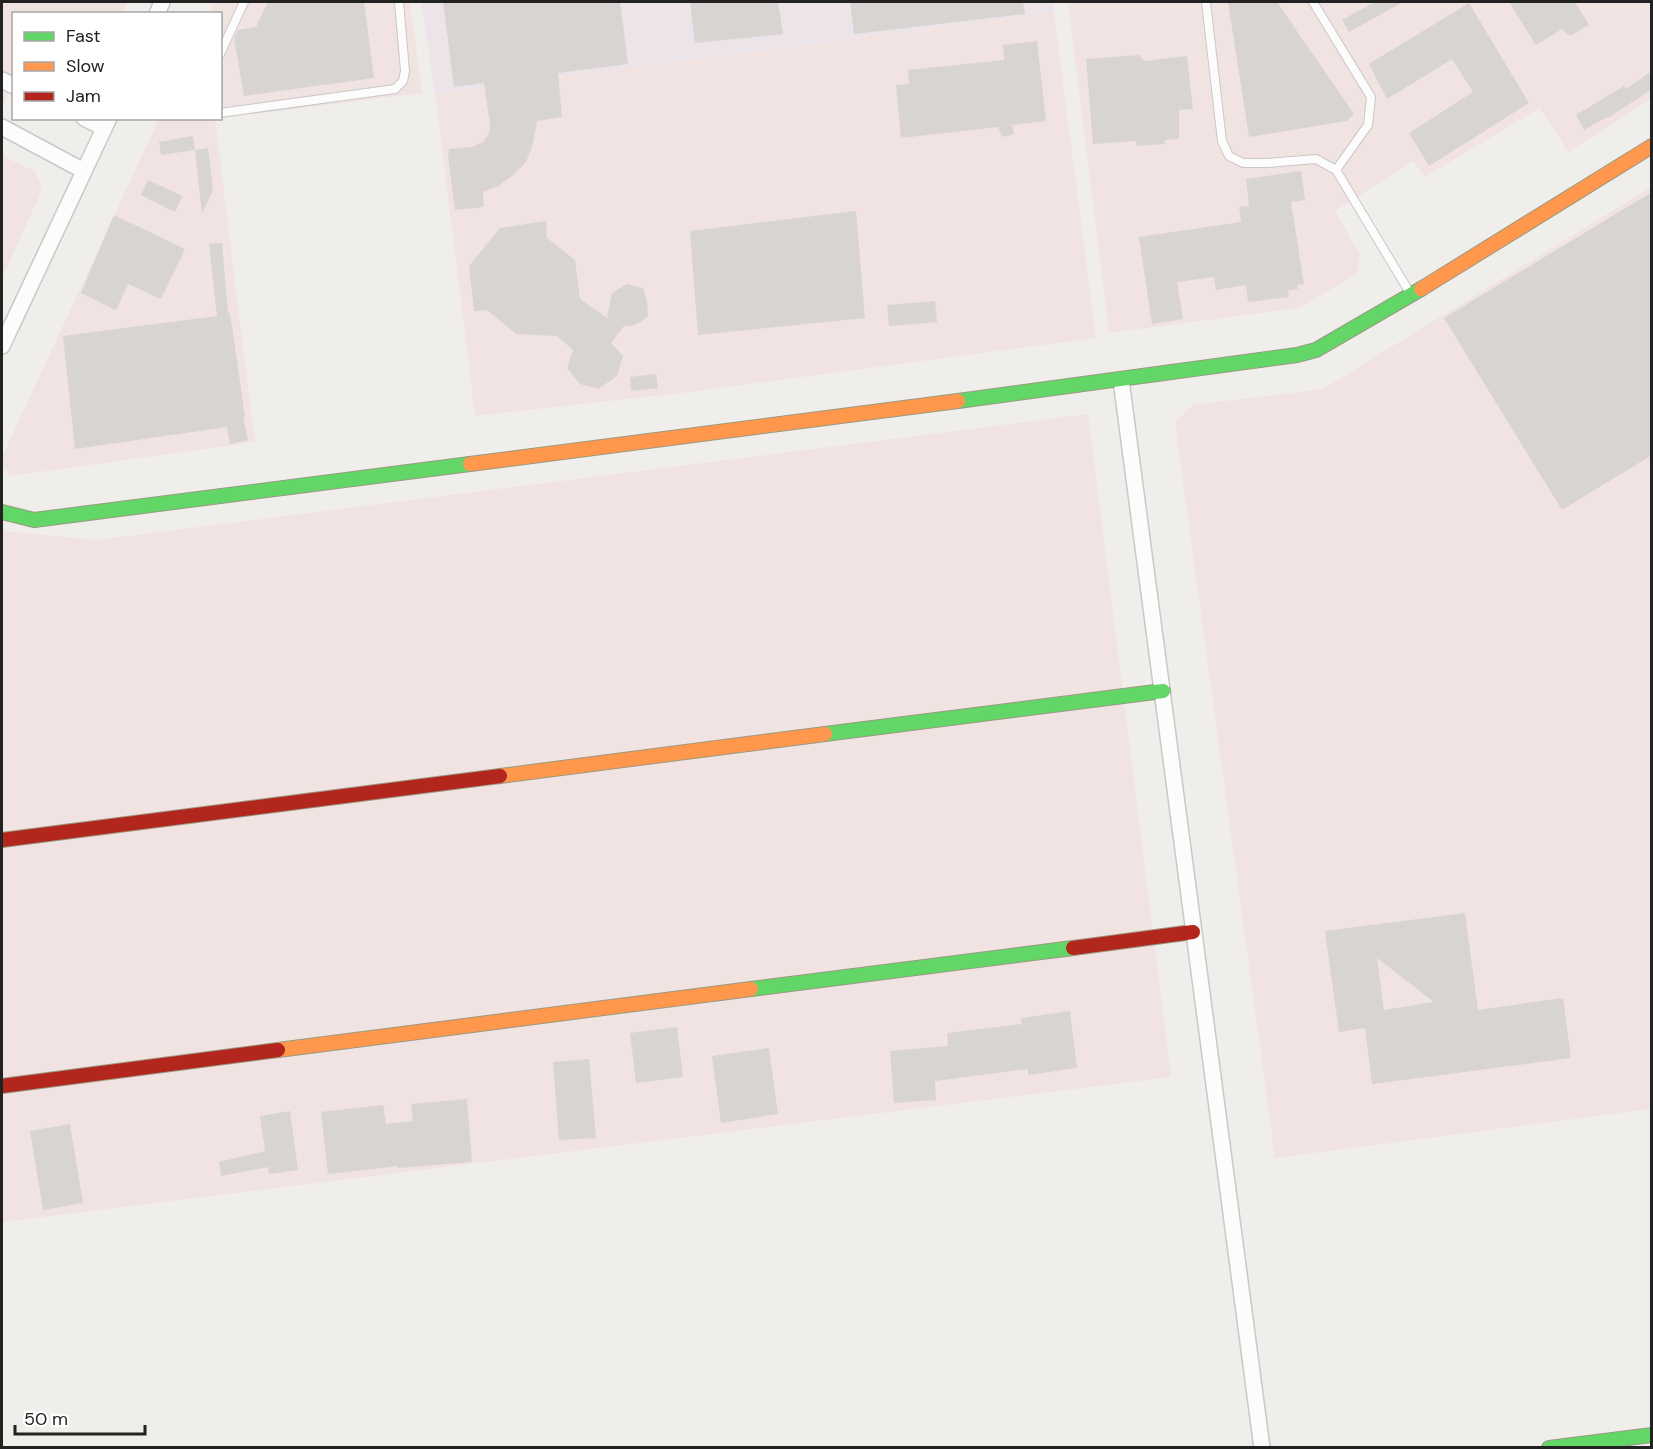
<svg xmlns="http://www.w3.org/2000/svg" width="1653" height="1449" font-family="'DM Sans',sans-serif">
<style>
.commercial{fill:#f1e3e1}
.industrial{fill:#ede4e9}
.building{fill:#d7d4d2;fill-rule:evenodd}
.lines{fill:none;stroke-linecap:round;stroke-linejoin:round}
.lane-casing{stroke:#c9c8c7;stroke-width:10}
.street-casing{stroke:#c9c8c7;stroke-width:18}
.fast-casing{stroke:#999a82;stroke-width:16}
.slow-casing{stroke:#999a82;stroke-width:16}
.jam-casing{stroke:#999a82;stroke-width:16}
.lane{stroke:#fdfcfc;stroke-width:8}
.street{stroke:#fdfcfc;stroke-width:15}
.fast{stroke:#63d668;stroke-width:14}
.slow{stroke:#ff974d;stroke-width:14}
.jam{stroke:#b3261e;stroke-width:14}
</style>
<rect width="100%" height="100%" fill="#f0eeeb"/>
<g class="commercial">
<path d="M 2,2 L 127,2 L 122,13 L 14,14 L 13,83 L 2,106 Z"/>
<path d="M 213,2 L 410,2 L 422,93 L 221,118 L 220,14 L 208,14 Z"/>
<path d="M 1068,2 L 1651,2 L 1651,99 L 1568,152 L 1540,108 L 1425,177 L 1413,161 L 1335,211 L 1360,255 L 1357,274 L 1299,308 L 1109,333 Z"/>
<path d="M 1054,12 L 1096,338 L 682,393 L 475,416 L 435,93 Z"/>
<path d="M 159,119 L 218,119 L 215,119 L 255,442 L 11,476 L 2,464 L 2,457 Z"/>
<path d="M 2,156 L 35,171 L 42,190 L 2,278 Z"/>
<path d="M 1651,187 L 1651,1109 L 1275,1158 L 1175,423 L 1192,405 L 1323,389 Z"/>
<path d="M 1088,414 L 1171,1077 L 2,1222 L 2,531 L 96,540 Z"/>
</g>
<path class="industrial" d="M 421,2 L 1053,2 L 1054,12 L 435,93 Z"/>
<g class="building">
<path d="M 268,2 L 364,2 L 374,78 L 244,96 L 234,38 L 238,30 L 256,27 Z"/>
<path d="M 443,2 L 620,2 L 628,64 L 558,73 L 562,117 L 537,121 L 533,144 L 526,162 L 512,176 L 498,186 L 483,192 L 484,207 L 455,210 L 448,156 L 449,149 L 472,147 L 483,142 L 489,134 L 490,125 L 484,83 L 454,87 Z"/>
<path d="M 690,2 L 778,2 L 783,34 L 695,43 Z"/>
<path d="M 850,2 L 1023,2 L 1025,14 L 854,34 Z"/>
<path d="M 1228,2 L 1277,2 L 1354,114 L 1347,121 L 1249,137 Z"/>
<path d="M 1375,2 L 1403,2 L 1349,32 L 1342,20 Z"/>
<path d="M 1509,2 L 1575,2 L 1589,25 L 1570,36 L 1562,29 L 1536,45 Z"/>
<path d="M 1469,3 L 1529,103 L 1429,166 L 1409,133 L 1473,92 L 1452,59 L 1387,99 L 1369,64 Z"/>
<path d="M 1037,41 L 1046,121 L 1012,125 L 1014,134 L 1002,137 L 998,127 L 901,138 L 896,85 L 909,84 L 908,70 L 1004,60 L 1003,45 Z"/>
<path d="M 1139,55 L 1144,61 L 1187,56 L 1193,109 L 1179,110 L 1179,139 L 1165,140 L 1164,144 L 1136,146 L 1136,141 L 1093,144 L 1086,59 Z"/>
<path d="M 1652,71 L 1652,89 L 1608,118 L 1607,117 L 1584,130 L 1576,115 L 1624,86 L 1626,89 Z"/>
<path d="M 193,136 L 195,150 L 161,155 L 159,142 Z"/>
<path d="M 208,148 L 213,190 L 202,213 L 195,150 Z"/>
<path d="M 1301,171 L 1305,200 L 1291,202 L 1304,284 L 1297,285 L 1298,289 L 1288,290 L 1289,297 L 1248,302 L 1246,285 L 1216,290 L 1214,277 L 1177,282 L 1183,319 L 1152,324 L 1139,237 L 1241,222 L 1239,207 L 1249,206 L 1246,179 Z"/>
<path d="M 148,180 L 182,196 L 175,212 L 141,195 Z"/>
<path d="M 1652,192 L 1652,455 L 1562,510 L 1444,318 Z"/>
<path d="M 856,211 L 865,318 L 698,335 L 690,231 Z"/>
<path d="M 114,215 L 185,249 L 161,299 L 128,284 L 116,310 L 81,293 Z"/>
<path d="M 546,221 L 547,238 L 575,260 L 580,299 L 607,318 L 612,293 L 627,284 L 643,288 L 647,300 L 648,317 L 635,325 L 624,326 L 611,343 L 623,356 L 617,376 L 598,389 L 580,384 L 567,368 L 573,350 L 557,336 L 516,334 L 487,310 L 474,311 L 469,266 L 500,228 Z"/>
<path d="M 222,243 L 228,313 L 230,313 L 245,417 L 243,417 L 248,440 L 230,444 L 227,427 L 75,449 L 63,336 L 217,316 L 209,244 Z"/>
<path d="M 935,301 L 937,322 L 889,326 L 887,305 Z"/>
<path d="M 656,374 L 658,388 L 631,391 L 630,377 Z"/>
<path d="M 1465,913 L 1478,1010 L 1563,998 L 1571,1058 L 1372,1084 L 1365,1028 L 1339,1032 L 1325,931 ZM 1377,958 L 1434,1002 L 1384,1010 Z"/>
<path d="M 1070,1011 L 1077,1068 L 1028,1075 L 1028,1069 L 935,1081 L 936,1100 L 894,1103 L 890,1051 L 948,1046 L 947,1033 L 1022,1024 L 1021,1018 Z"/>
<path d="M 677,1027 L 683,1077 L 636,1083 L 630,1033 Z"/>
<path d="M 769,1048 L 778,1114 L 721,1123 L 712,1056 Z"/>
<path d="M 589,1059 L 596,1138 L 559,1140 L 553,1062 Z"/>
<path d="M 467,1099 L 472,1162 L 398,1168 L 398,1166 L 328,1174 L 321,1112 L 383,1105 L 386,1124 L 413,1121 L 411,1104 Z"/>
<path d="M 290,1111 L 298,1170 L 269,1174 L 268,1167 L 221,1176 L 219,1162 L 265,1151 L 260,1116 Z"/>
<path d="M 70,1124 L 83,1203 L 43,1210 L 30,1131 Z"/>
</g>
<g class="lines">
<g class="lane-casing">
<g id="lane">
<path d="M 1206,2 L 1222,141 L 1229,156 L 1243,163 L 1268,163 L 1316,159 L 1336,170 L 1410,293"/>
<path d="M 1313,2 L 1371,97 L 1368,125 L 1336,170"/>
<path d="M 220,54 L 244,2"/>
<path d="M 220,113 L 395,89 L 403,81 L 405,71 L 399,2"/>
</g>
</g>
<g class="street-casing">
<g id="street">
<path d="M 157,14 L 162,2"/>
<path d="M 2,80 L 14,86"/>
<path d="M 84,118 L 104,128"/>
<path d="M 2,127 L 84,171"/>
<path d="M 2,346 L 109,118"/>
<path d="M 1121,380 L 1262,1448"/>
</g>
</g>
<g class="fast-casing">
<g id="fast">
<path d="M 958,401 L 1297,355 L 1316,350 L 1421,289"/>
<path d="M 2,512 L 34,520 L 470,464"/>
<path d="M 825,734 L 1163,691"/>
<path d="M 751,989 L 1073,948"/>
<path d="M 1549,1448 L 1652,1435"/>
</g>
</g>
<g class="slow-casing">
<g id="slow">
<path d="M 1421,289 L 1652,146"/>
<path d="M 470,464 L 958,401"/>
<path d="M 500,776 L 825,734"/>
<path d="M 278,1050 L 751,989"/>
</g>
</g>
<g class="jam-casing">
<g id="jam">
<path d="M 2,840 L 500,776"/>
<path d="M 1073,948 L 1193,932"/>
<path d="M 2,1086 L 278,1050"/>
</g>
</g>
<use href="#lane" class="lane"/>
<use href="#street" class="street"/>
<use href="#fast" class="fast"/>
<use href="#slow" class="slow"/>
<use href="#jam" class="jam"/>
</g>
<rect width="1653" height="1449" fill="none" stroke="#222222" stroke-width="6"/>
<rect x="12" y="12" width="210" height="108" fill="#ffffff" stroke="#a7a7a7" stroke-width="1.5"/>
<rect x="24" y="32" width="30" height="9" fill="#63d668" stroke="#a7a7a7" stroke-width="1.5"/>
<text x="66" y="42" font-size="18" fill="#222222">Fast</text>
<rect x="24" y="62" width="30" height="9" fill="#ff974d" stroke="#a7a7a7" stroke-width="1.5"/>
<text x="66" y="72" font-size="18" fill="#222222">Slow</text>
<rect x="24" y="92" width="30" height="9" fill="#b3261e" stroke="#a7a7a7" stroke-width="1.5"/>
<text x="66" y="102" font-size="18" fill="#222222">Jam</text>
<path d="M15 1425v9h130v-9" fill="none" stroke="#222222" stroke-width="3"/>
<text x="24" y="1425" font-size="18" fill="#222222" stroke="#ffffff" stroke-width="4.5" paint-order="stroke">50 m</text>
</svg>
